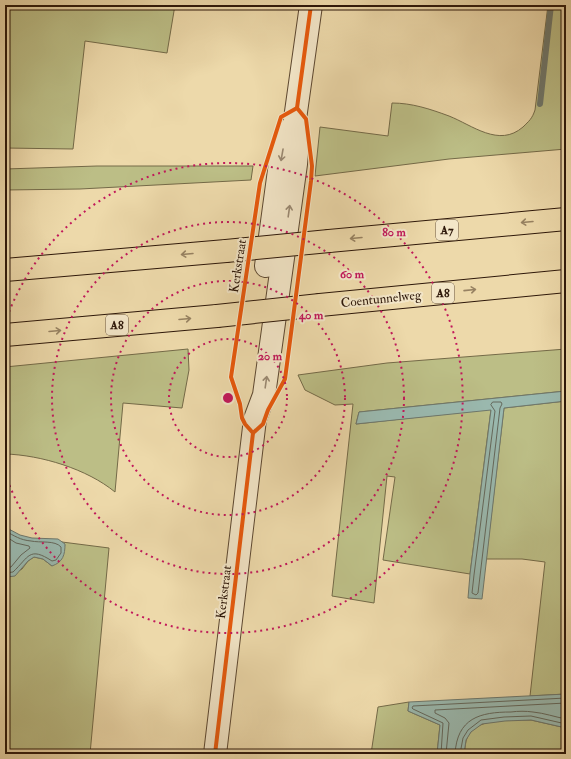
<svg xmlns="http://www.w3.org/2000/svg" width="571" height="759" font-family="'IM FELL Double Pica',serif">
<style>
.green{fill:#bcbe86;stroke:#746a48}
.water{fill:#9ab9af;stroke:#6e786d}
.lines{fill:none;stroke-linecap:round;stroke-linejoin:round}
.shore{stroke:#64685c;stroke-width:1}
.stream{stroke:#6e786d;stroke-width:6}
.tertiary-casing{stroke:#5d4831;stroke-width:24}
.motorway-casing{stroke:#2d1709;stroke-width:24}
.tertiary{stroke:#f3e6c8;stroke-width:22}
.motorway{stroke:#edd9aa;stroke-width:22}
.motorway-bridge-casing{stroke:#2d1709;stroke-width:24;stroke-linecap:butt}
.motorway-bridge{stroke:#edd9aa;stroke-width:22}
.cycleway-casing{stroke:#f3e6c8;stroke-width:6}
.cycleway{stroke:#e8590c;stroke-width:4}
.oneway{stroke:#9a8972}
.oneway2{stroke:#978262}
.ring{fill:none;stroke:#c2185b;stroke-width:2;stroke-dasharray:2 4}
.labels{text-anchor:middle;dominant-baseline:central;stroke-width:4;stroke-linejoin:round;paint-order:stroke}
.shield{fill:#f3e6c8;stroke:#685542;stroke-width:1}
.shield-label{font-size:12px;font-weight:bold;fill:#2d1709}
.street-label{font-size:13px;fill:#2d1709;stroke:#f3e6c8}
.centre{fill:#c2185b;stroke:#f3e6c8;stroke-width:2}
.ring-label{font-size:12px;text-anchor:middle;font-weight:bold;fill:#c2185b;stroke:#f3e6c8;stroke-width:4;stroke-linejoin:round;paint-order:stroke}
</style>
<rect width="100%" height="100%" fill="#edd9aa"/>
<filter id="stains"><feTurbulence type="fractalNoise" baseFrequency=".005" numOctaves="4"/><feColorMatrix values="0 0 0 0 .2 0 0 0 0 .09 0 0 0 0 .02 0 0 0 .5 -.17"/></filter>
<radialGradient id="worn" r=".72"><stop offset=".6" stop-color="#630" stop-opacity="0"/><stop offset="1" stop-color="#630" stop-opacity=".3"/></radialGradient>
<g class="green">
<path d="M 5,5 L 175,5 L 167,53 L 85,41 L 73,149 L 5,148 Z"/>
<path d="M 548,5 L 566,5 L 566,149 L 449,159 L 315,176 L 320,127 L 388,136 L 392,103 C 412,103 430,109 449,116 C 472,125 499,148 523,127 C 529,121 532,119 535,110 Z"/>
<path d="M 97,166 L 253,166 L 251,180 L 80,189 L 5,190 L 5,169 Z"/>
<path d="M 188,349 L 189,370 L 182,408 L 123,403 L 115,492 C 87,469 41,455 5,454 L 5,367 Z"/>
<path d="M 566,349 L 566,391 L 359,412 L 356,424 L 491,409 L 470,574 L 383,560 L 395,477 L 387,476 L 374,603 L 332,596 L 353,404 L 335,405 L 305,390 L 298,375 L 387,363 Z"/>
<path d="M 566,401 L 566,694 L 530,696 L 545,562 L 522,559 L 486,559 L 504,408 Z"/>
<path d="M 62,542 L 109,548 L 90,754 L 5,754 L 5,576 L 7,577 L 22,569 L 28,561 L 34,557 L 43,559 L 52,566 L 65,545 Z"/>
<path d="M 409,702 L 408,711 L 440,725 L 437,754 L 371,754 L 378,707 Z"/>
<path d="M 531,720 L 566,728 L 566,754 L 464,754 C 465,750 465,745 466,741 C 473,716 510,721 531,720 Z"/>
</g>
<g class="water">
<path d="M 566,391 L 566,401 L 504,408 L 482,599 L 468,598 L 470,574 L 491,410 L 356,424 L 359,412 Z"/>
<path d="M 5,527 L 20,535 L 32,538 L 58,539 L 65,544 C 65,555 63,562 52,566 L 43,559 L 34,557 L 28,561 L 15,576 L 7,577 L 5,576 Z"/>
<path d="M 566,694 L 566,728 L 531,720 L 505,721 L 482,724 L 471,732 L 466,740 L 464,754 L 437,754 L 440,725 L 408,711 L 409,702 Z"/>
</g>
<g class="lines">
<g class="shore">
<path d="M 493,402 L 501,402 L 502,404 L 500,408 L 478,593 L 476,595 L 472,593 L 474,575 L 495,411 L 491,405 Z"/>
<path d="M 5,531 C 15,536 20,540 31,541 C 40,543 55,540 61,547 L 61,553 L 56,560 L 52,561 C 29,546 29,557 13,572 L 5,573"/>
<path d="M 5,536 L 16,543 L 29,546 L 30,548 L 21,555 L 11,567 L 5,568"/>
<path d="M 441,754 L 443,723 L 413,709 L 412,708 L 413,706 L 566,698"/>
<path d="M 446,754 L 449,723 L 445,718 L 435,713 L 435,710 L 566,703"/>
<path d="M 455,754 C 457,718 480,712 511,712 C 518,711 526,711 533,712 C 544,713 555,717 566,719"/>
<path d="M 460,754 L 463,738 L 468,730 L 481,720 L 504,717 L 531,716 L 566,724"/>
</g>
<path class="stream" d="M 540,104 L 551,5"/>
<g class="tertiary-casing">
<g id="tertiary">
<path d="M 266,266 L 280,163 L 284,140 L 290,129"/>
<path d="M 215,754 L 255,419 L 264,395 L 296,164 L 298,141 L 295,119 L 311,5"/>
</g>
</g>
<g class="motorway-casing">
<g id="motorway">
<path d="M 329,241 L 566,219"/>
<path d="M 5,270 L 226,251"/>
<path d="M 320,305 L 566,281"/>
<path d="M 5,335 L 217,316"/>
</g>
</g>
<use href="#tertiary" class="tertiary"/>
<use href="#motorway" class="motorway"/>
<g class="motorway-bridge-casing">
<g id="motorway-bridge">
<path d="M 226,251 L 329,241"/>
<path d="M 217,316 L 320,305"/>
</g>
</g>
<use href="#motorway-bridge" class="motorway-bridge"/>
<g class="cycleway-casing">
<g id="cycleway">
<path d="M 253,433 L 245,424 L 242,418 L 240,404 L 231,377 L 260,183 L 281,117 L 297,108"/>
<path d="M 215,754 L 253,433 L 263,424 L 268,410 L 285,379 L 311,181 L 312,166 L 306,119 L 297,108 L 311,5"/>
</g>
</g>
<use href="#cycleway" class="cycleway"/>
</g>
<defs><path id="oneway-shaft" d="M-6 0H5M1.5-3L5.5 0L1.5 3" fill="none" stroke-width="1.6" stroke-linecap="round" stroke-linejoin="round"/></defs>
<g class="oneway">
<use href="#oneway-shaft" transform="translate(282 155) rotate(100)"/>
<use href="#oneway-shaft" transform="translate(289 211) rotate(-82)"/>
<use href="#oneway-shaft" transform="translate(266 382) rotate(-82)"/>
</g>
<g class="oneway2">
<use href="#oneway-shaft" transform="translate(527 222) rotate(175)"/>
<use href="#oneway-shaft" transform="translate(356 238) rotate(175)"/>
<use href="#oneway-shaft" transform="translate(187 254) rotate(175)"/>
<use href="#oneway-shaft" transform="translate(470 290) rotate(-6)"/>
<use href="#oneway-shaft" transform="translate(185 319) rotate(-5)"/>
<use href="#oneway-shaft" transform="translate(55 331) rotate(-5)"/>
</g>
<g class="ring">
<circle cx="228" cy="398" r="59"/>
<circle cx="228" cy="398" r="117"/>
<circle cx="228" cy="398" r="176"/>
<path d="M5 323A235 235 0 1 1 5 473"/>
</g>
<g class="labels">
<g class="shield">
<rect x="436" y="220" width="22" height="20" rx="3"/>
<rect x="432" y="283" width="22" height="20" rx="3"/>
<rect x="106" y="315" width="22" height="20" rx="3"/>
</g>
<g class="shield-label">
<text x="447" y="230">A7</text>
<text x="443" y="293">A8</text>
<text x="117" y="325">A8</text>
</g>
<g class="street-label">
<text transform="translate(238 266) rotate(-81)">Kerkstraat</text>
<text transform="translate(381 299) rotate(-6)">Coentunnelweg</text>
<text transform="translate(224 592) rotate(-83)">Kerkstraat</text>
</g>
</g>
<circle cx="228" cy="398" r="6" class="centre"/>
<g class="ring-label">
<text x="394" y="236">80 m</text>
<text x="352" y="278">60 m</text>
<text x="311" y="319">40 m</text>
<text x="270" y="360">20 m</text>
</g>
<rect width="571" height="759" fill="none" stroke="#edd9aa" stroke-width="20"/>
<rect x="6" y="6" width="559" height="747" fill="none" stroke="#2d1709" stroke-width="2"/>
<rect x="10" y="10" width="551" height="739" fill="none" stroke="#2d1709"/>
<rect width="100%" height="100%" filter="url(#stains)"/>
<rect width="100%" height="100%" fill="url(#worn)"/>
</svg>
